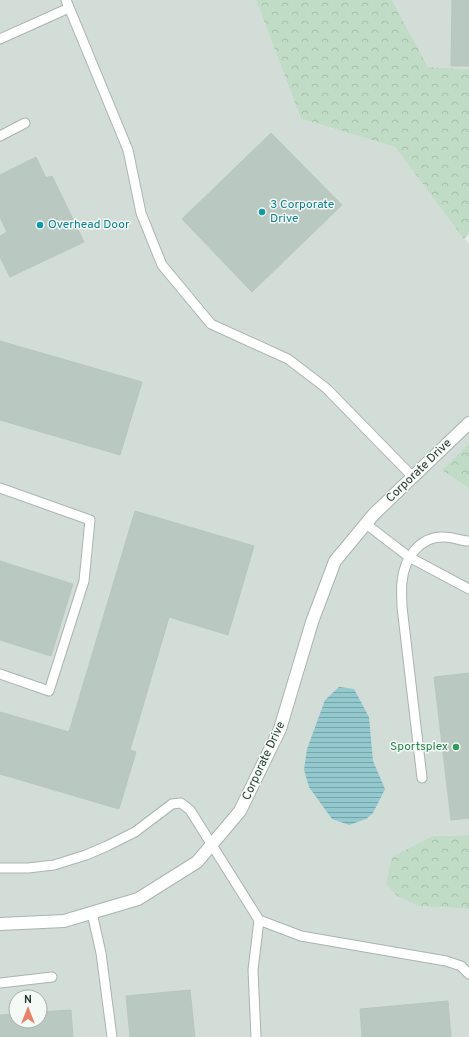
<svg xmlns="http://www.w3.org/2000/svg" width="469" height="1037" font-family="Overpass,sans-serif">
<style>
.built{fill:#d3ddd8;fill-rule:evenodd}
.forest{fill:url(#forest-crowns)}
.water{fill:url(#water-rules)}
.building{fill:#bac8c2;stroke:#b8c6c0}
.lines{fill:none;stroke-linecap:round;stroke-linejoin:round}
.lane-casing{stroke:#a8b5b0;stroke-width:11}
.street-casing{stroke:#a8b5b0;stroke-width:14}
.lane{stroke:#fff;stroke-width:9}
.street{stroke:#fff;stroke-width:12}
.culture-dot{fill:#0f9aa8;stroke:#f6faf7;stroke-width:1.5}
.leisure-dot{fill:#2e9e5b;stroke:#f6faf7;stroke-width:1.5}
.labels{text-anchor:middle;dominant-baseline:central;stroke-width:3;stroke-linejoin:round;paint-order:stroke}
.culture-label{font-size:12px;fill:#0d838f;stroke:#f6faf7;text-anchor:start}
.street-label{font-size:12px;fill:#253e36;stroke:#f6faf7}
.leisure-label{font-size:12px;fill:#27864d;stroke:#f6faf7;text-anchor:end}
</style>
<defs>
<pattern id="forest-crowns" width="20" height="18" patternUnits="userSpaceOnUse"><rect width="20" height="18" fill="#c0dcc6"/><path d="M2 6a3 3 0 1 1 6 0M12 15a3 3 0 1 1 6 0" fill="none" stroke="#a5beab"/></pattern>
<pattern id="water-rules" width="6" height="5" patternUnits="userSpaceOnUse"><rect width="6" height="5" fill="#92c8ce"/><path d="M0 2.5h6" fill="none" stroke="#77a4a8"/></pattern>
</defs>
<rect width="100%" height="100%" fill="#e5ede9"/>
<g class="built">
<path d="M 0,0 L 256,0 L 301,119 L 395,147 L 469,244 L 469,835 L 432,836 L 393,857 L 386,883 L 419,906 L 469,909 L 469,1037 L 0,1037 ZM 16,997 L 40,997 L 40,1021 L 16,1021 Z"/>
<path d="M 392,0 L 469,0 L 469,69 L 428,67 Z"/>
</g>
<g class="forest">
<path d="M 256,0 L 392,0 L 428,67 L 469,69 L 469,234 L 464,239 L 395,147 L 301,119 Z"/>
<path d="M 469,444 L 469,488 L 442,470 Z"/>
<path d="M 469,835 L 469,909 L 419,906 L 397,896 L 386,883 L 392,857 L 432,836 Z"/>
</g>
<path class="water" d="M 339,687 L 354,689 L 369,717 L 373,761 L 385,789 L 373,813 L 366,819 L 349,825 L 332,819 L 309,787 L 304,770 L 307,749 L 325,700 Z"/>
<g class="building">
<path d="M 452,0 L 469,0 L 469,66 L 451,66 Z"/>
<path d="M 271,133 L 342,205 L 252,292 L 182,219 Z"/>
<path d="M 36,157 L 46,178 L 52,176 L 84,242 L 10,277 L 0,257 L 0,236 L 7,232 L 0,217 L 0,175 Z"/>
<path d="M 0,341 L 142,382 L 120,455 L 0,420 Z"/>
<path d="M 135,511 L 254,546 L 228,635 L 169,617 L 130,750 L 136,752 L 119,809 L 0,774 L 0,712 L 69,732 Z"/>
<path d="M 0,561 L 73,584 L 51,656 L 0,640 Z"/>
<path d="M 469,673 L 469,818 L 451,820 L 434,677 Z"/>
<path d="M 190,990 L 195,1037 L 130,1037 L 126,996 Z"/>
<path d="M 448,1001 L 451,1037 L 362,1037 L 360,1009 Z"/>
<path d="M 71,1010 L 73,1037 L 0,1037 L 0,1015 L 16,1014 L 16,1021 L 40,1021 L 40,1012 Z"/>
</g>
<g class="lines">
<g class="lane-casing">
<g id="lane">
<path d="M 66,0 L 128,150 L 141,213 L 162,265 L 211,324 L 288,359 L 326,388 L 413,477"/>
<path d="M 0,39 L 69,8"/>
<path d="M 0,136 L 25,123"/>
<path d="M 0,488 L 90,520 L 84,581 L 49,691 L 0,674"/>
<path d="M 366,524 L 409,557 L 469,589"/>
<path d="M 422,778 L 402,607 C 402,599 401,590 402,582 C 404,559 419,536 444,537 C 453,537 461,541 469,541"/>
<path d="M 0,868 L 28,868 L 54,865 L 86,855 L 107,846 L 135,832 L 172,804 L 181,803 L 190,810 L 259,920 L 301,936 L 446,961 L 461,966 L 469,974"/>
<path d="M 92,913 L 101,953 L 112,1037"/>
<path d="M 0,983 L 52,977"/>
<path d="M 256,1037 L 253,970 L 259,920"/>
</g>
</g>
<g class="street-casing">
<path id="street" d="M 0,924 L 64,921 L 138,899 L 197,862 L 240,811 L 280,729 L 312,622 L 335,561 L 374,514 L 469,423"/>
</g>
<use href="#lane" class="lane"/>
<use href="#street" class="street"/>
</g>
<g class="culture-dot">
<circle cx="262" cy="212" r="4"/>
<circle cx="40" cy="225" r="4"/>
</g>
<circle class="leisure-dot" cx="456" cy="747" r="4"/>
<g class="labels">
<g class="culture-label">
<text x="270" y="205">3 Corporate<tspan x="270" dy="14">Drive</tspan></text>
<text x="48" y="225">Overhead Door</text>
</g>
<g class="street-label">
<text transform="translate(419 471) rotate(-44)">Corporate Drive</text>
<text transform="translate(264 761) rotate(-65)">Corporate Drive</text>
</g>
<g class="leisure-label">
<text x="448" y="747">Sportsplex</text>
</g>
</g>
<g transform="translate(28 1009)"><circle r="19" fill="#f6faf7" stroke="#a2afaa"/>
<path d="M0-3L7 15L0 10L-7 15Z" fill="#e88168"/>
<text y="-6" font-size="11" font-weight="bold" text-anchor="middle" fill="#253e36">N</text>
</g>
</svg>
